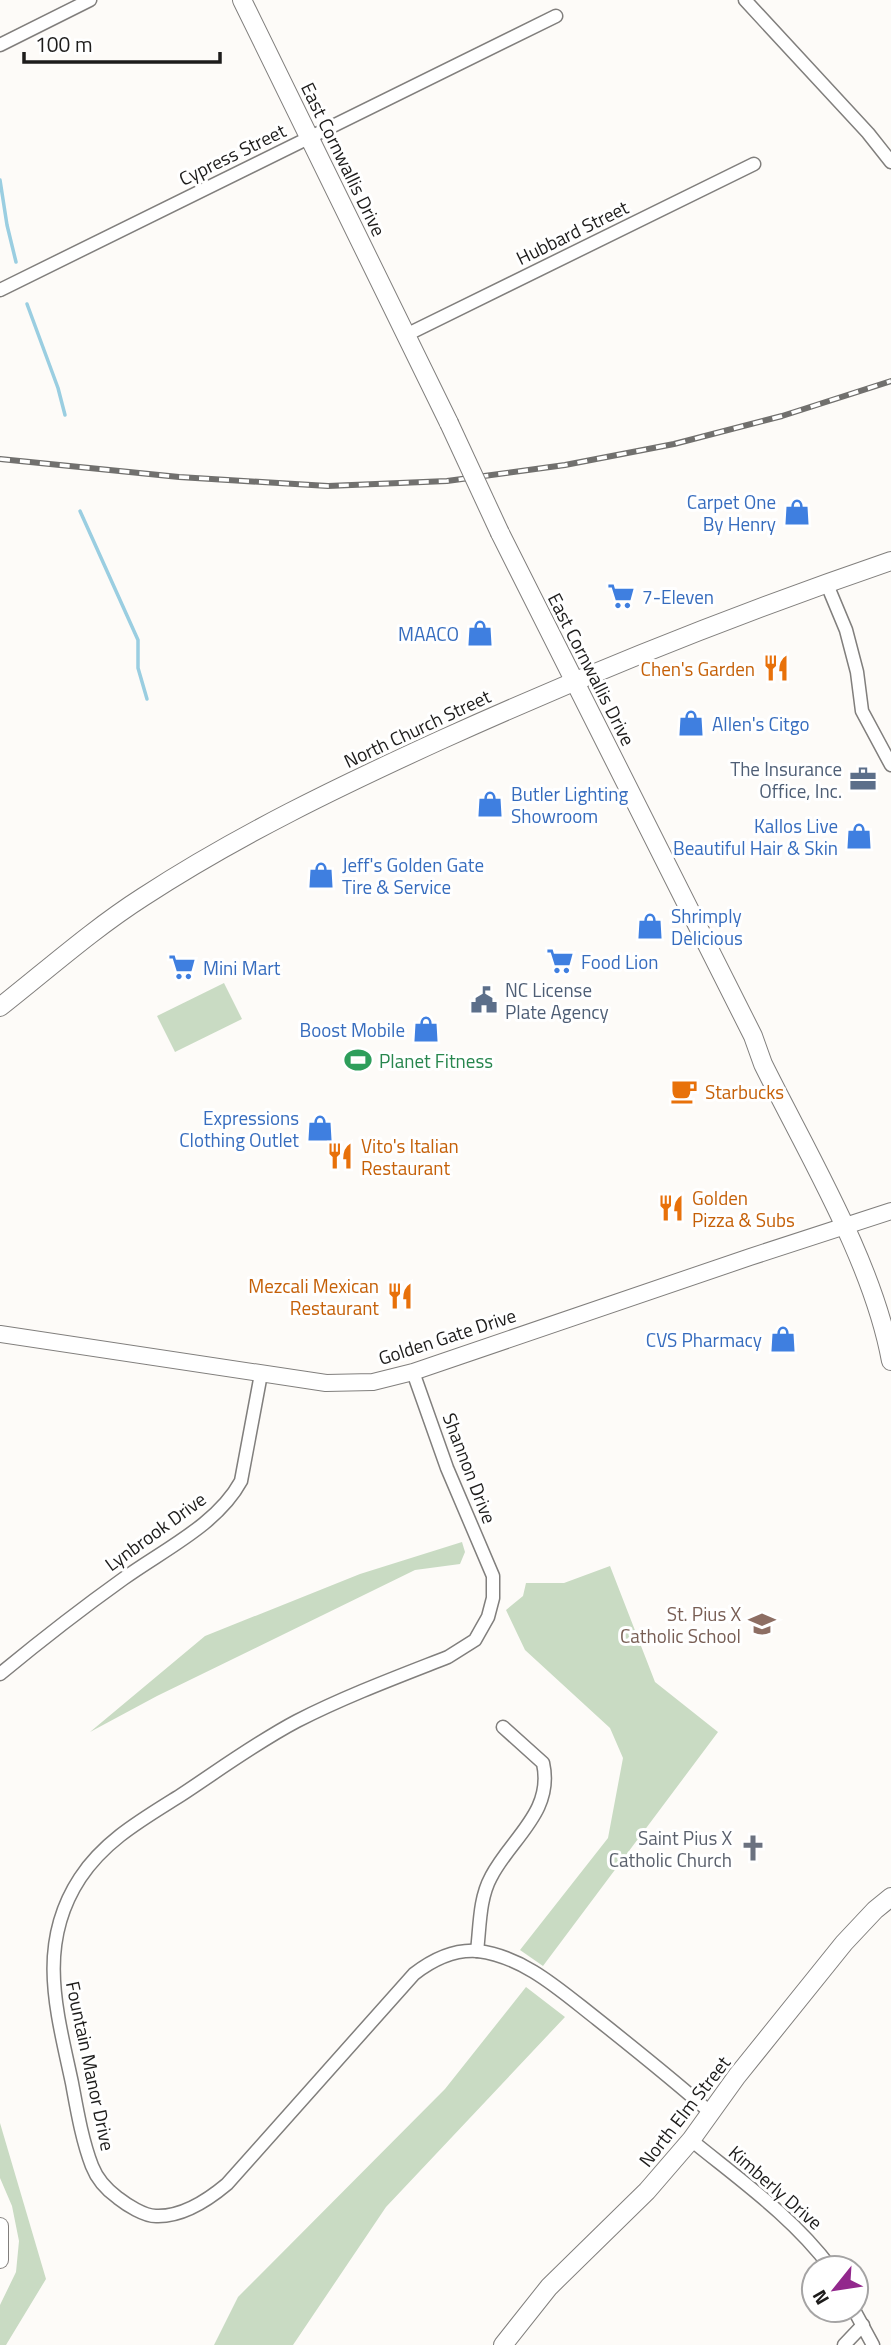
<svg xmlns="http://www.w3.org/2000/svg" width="891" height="2345" font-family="'Titillium Web',sans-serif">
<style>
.green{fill:#c9dbc3}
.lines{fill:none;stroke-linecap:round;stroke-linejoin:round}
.stream{stroke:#9acee1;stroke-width:3.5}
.minor-casing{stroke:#817f7d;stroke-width:15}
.tertiary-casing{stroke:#817f7d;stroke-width:18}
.secondary-casing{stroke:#817f7d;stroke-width:20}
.minor{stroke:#fff;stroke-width:12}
.tertiary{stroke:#fff;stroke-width:16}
.secondary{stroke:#fff;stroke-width:18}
.rail-casing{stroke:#71706e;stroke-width:6}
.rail{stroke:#fff;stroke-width:3.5;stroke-dasharray:10;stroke-linecap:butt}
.secondary-bridge-casing{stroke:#817f7d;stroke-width:20;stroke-linecap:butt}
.secondary-bridge{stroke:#fff;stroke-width:18}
.labels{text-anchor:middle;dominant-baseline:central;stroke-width:6;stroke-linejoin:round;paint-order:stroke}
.street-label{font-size:19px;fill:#1d1c1b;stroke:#fff}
.shop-label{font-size:19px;fill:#366cbe;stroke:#fff;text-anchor:start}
.food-label{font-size:19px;fill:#c56008;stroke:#fff;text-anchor:start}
.service-label{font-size:19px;fill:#4e5e75;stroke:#fff;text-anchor:end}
.leisure-label{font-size:19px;fill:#27864d;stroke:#fff;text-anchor:start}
.education-label{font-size:19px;fill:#785e54;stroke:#fff;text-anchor:end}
.worship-label{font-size:19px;fill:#5b616d;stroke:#fff;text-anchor:end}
</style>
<rect width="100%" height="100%" fill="#fdfbf8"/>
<g class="green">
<path d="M 224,983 L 242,1019 L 175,1052 L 157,1016 Z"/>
<path d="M 462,1542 L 465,1552 L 460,1564 L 415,1570 L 157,1696 L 90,1732 L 205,1636 L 360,1574 Z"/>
<path d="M 610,1566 L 655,1682 L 718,1732 L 543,1966 L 520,1950 L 608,1838 L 623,1758 L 610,1728 L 525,1650 L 506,1610 L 523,1596 L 526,1583 L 564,1583 Z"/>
<path d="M 526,1987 L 565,2017 L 386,2207 L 293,2345 L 214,2345 L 238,2297 L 445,2089 Z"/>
<path d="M 0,2123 L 46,2279 L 6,2345 L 0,2345 L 0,2305 L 16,2272 L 19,2241 L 12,2206 L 0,2178 Z"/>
</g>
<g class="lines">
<g class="stream">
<path d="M 0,180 L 7,225 L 16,262"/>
<path d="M 27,304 L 58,388 L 65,415"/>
<path d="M 80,511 L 138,640 L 138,668 L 147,699"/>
</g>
<g class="minor-casing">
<g id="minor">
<path d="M 745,0 L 868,133 L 891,162"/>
<path d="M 0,45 L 90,0"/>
<path d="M 0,290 L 556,16"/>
<path d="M 406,335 L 754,164"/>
<path d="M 826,582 L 846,630 L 857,672 L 862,711 L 891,765"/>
<path d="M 413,1372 L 447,1468 L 493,1576 L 493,1598 L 488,1617 L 475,1640 L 448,1657 C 397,1677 346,1696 297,1721 C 257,1742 219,1770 181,1795 C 143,1819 105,1840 80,1878 C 36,1945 57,2012 72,2083 C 77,2110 82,2140 92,2166 C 97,2179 107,2190 118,2198 C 127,2205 144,2216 156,2216 C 181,2217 208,2200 227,2184 L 414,1974 C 432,1960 454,1949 478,1951 C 525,1957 561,1991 597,2019 C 636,2050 675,2081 712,2114"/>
<path d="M 0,1674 C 40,1641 81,1609 123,1579 C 163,1550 217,1525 241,1481 L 261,1374"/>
<path d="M 477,1951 C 480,1927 479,1899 491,1877 C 511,1838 554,1812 543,1763 L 503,1727"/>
<path d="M 691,2140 C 740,2180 793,2217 831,2268"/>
<path d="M 854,2310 L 873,2345"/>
<path d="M 844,2345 L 863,2325"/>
</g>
</g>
<g class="tertiary-casing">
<g id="tertiary">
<path d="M 0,1334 L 326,1383 L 373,1382 L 413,1372 L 750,1257 L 891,1211"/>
<path d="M 0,2226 L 0,2260"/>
</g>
</g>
<g class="secondary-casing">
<g id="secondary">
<path d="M 242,0 L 449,423"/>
<path d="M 500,533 L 753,1036 L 763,1064 C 808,1155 873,1262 891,1361"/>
<path d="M 0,1007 C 47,970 93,929 143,897 C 238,835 340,786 443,739 C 589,673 739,613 891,561"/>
<path d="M 503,2345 L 549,2287 L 647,2191 L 691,2140 L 737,2076 L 844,1943 L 875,1910 L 891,1897"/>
</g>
</g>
<use href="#minor" class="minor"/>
<use href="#tertiary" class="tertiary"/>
<use href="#secondary" class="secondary"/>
<g class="rail-casing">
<path id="rail" d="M 0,459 L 179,477 L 328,486 L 447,481 L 565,465 L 674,444 L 782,416 L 891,381"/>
</g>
<use href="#rail" class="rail"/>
<g class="secondary-bridge-casing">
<path id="secondary-bridge" d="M 449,423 L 500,533"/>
</g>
<use href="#secondary-bridge" class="secondary-bridge"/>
</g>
<defs>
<g id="shop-bare" transform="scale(2.1)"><path d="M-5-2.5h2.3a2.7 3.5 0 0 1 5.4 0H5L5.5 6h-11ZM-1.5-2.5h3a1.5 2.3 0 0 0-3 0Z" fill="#3f7fe0" stroke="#fff" stroke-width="2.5" paint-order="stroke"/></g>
<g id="supermarket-bare" transform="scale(2.1)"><path d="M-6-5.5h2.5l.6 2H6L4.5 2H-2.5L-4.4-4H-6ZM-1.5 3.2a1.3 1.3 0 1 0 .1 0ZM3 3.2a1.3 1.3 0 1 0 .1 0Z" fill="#3f7fe0" stroke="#fff" stroke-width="2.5" paint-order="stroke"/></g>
<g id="restaurant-bare" transform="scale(2.1)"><path d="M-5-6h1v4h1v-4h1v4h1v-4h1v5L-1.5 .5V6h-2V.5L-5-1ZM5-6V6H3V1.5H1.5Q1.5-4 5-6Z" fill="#e8710a" stroke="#fff" stroke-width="2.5" paint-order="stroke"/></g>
<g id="office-bare" transform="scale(2.1)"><path d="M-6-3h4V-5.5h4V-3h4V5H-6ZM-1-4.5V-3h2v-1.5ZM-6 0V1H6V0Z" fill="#5c6f8a" stroke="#fff" stroke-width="2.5" paint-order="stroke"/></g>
<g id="civic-bare" transform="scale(2.1)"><path d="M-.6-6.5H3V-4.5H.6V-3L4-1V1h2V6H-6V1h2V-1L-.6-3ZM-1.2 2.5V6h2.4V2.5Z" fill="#5c6f8a" stroke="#fff" stroke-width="2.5" paint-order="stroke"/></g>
<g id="stadium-bare" transform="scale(2.1)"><path d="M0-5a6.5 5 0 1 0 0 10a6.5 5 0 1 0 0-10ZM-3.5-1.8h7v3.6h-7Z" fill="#2e9e5b" stroke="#fff" stroke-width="2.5" paint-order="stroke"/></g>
<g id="cafe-bare" transform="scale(2.1)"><path d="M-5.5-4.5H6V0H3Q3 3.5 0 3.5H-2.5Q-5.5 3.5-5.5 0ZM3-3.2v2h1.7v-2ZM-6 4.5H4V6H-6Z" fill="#e8710a" stroke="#fff" stroke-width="2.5" paint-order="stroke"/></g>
<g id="school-bare" transform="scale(2.1)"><path d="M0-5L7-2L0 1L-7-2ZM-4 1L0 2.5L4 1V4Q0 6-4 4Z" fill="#8d6e63" stroke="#fff" stroke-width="2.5" paint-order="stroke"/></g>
<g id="church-bare" transform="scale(2.1)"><path d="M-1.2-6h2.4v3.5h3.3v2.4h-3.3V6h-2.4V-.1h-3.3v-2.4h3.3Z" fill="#6b7280" stroke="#fff" stroke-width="2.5" paint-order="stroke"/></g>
</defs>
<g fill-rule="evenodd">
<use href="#shop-bare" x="797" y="512"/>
<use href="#supermarket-bare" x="621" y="596"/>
<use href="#shop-bare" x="480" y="633"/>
<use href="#restaurant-bare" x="776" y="668"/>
<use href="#shop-bare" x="691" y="723"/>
<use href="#office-bare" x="863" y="779"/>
<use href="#shop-bare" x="490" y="804"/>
<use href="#shop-bare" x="859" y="836"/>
<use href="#shop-bare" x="321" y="875"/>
<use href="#shop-bare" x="650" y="926"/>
<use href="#supermarket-bare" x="560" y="961"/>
<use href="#supermarket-bare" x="182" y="967"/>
<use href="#civic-bare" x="484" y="1000"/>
<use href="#shop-bare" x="426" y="1029"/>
<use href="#stadium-bare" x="358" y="1060"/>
<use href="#cafe-bare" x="684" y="1091"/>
<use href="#shop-bare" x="320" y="1128"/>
<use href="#restaurant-bare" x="340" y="1156"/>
<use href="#restaurant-bare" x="671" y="1208"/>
<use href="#restaurant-bare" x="400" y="1296"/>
<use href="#shop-bare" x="783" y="1339"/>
<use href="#school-bare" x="762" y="1624"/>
<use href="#church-bare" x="753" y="1848"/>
</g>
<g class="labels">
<g class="street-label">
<text transform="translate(232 154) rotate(-26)">Cypress Street</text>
<text transform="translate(344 159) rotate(64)">East Cornwallis Drive</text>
<text transform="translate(572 232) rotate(-26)">Hubbard Street</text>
<text transform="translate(592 669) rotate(63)">East Cornwallis Drive</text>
<text transform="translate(417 728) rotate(-25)">North Church Street</text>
<text transform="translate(447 1336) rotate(-18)">Golden Gate Drive</text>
<text transform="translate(470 1468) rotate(69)">Shannon Drive</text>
<text transform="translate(155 1531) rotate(-36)">Lynbrook Drive</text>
<text transform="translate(91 2066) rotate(78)">Fountain Manor Drive</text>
<text transform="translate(684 2111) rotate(-52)">North Elm Street</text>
<text transform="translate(776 2187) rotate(41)">Kimberly Drive</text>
</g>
<g class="shop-label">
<text x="776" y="501" text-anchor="end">Carpet One<tspan x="776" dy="22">By Henry</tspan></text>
<text x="642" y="596">7-Eleven</text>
<text x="459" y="633" text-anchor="end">MAACO</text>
<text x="712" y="723">Allen's Citgo</text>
<text x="511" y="793">Butler Lighting<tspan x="511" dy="22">Showroom</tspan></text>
<text x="838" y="825" text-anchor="end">Kallos Live<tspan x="838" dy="22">Beautiful Hair &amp; Skin</tspan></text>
<text x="342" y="864">Jeff's Golden Gate<tspan x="342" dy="22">Tire &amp; Service</tspan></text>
<text x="671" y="915">Shrimply<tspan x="671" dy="22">Delicious</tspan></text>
<text x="581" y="961">Food Lion</text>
<text x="203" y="967">Mini Mart</text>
<text x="405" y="1029" text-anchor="end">Boost Mobile</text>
<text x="299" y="1117" text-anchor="end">Expressions<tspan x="299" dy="22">Clothing Outlet</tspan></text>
<text x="762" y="1339" text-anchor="end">CVS Pharmacy</text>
</g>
<g class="food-label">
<text x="755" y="668" text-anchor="end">Chen's Garden</text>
<text x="705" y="1091">Starbucks</text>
<text x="361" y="1145">Vito's Italian<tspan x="361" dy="22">Restaurant</tspan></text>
<text x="692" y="1197">Golden<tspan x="692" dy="22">Pizza &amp; Subs</tspan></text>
<text x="379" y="1285" text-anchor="end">Mezcali Mexican<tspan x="379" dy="22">Restaurant</tspan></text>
</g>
<g class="service-label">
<text x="842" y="768">The Insurance<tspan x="842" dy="22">Office, Inc.</tspan></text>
<text x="505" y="989" text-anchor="start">NC License<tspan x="505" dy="22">Plate Agency</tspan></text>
</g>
<g class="leisure-label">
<text x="379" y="1060">Planet Fitness</text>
</g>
<g class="education-label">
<text x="741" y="1613">St. Pius X<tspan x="741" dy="22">Catholic School</tspan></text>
</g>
<g class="worship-label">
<text x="732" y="1837">Saint Pius X<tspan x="732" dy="22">Catholic Church</tspan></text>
</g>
</g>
<g transform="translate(835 2289) rotate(240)"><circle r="33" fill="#ffffff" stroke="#a5a4a4" stroke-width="2"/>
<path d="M0-5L12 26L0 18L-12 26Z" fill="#92288c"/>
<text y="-10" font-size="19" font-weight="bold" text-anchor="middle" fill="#1d1c1b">N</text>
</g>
<path d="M24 52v10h196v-10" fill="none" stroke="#1d1c1b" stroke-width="3.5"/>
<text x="35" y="52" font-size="21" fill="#1d1c1b" stroke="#ffffff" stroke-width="5" paint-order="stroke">100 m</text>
</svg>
